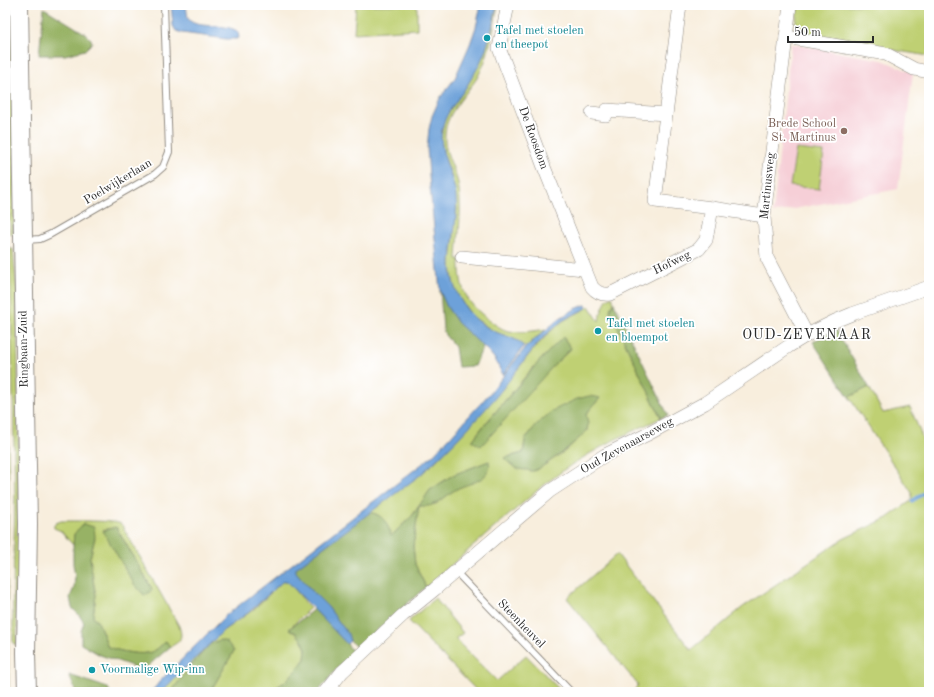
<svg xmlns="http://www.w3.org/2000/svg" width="934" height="697" font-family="'Old Standard TT',serif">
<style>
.built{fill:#f6cfd7}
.green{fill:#bfd073;stroke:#757e4f;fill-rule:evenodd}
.forest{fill:#97b265;stroke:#616e48}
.water{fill:#6da1d9;stroke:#4c6682}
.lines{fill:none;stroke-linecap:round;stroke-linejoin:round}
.stream{stroke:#6da1d9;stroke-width:3.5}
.lane-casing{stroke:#928c84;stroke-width:8}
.street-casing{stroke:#928c84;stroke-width:14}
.secondary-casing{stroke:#928c84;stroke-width:20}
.lane{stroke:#fff;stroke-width:6}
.street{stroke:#fff;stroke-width:13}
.secondary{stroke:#fff;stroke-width:18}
.culture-dot{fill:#0f9aa8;stroke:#fff;stroke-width:1.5}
.education-dot{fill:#8d6e63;stroke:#fff;stroke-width:1.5}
.labels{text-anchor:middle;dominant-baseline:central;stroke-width:3.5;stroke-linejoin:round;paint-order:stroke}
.culture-label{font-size:12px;fill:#0d838f;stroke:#fff;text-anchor:start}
.education-label{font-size:12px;fill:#785e54;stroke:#fff;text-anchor:end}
.street-label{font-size:12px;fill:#2b2b2b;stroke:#fff}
.quarter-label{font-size:14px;letter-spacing:1px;fill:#2b2b2b;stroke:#fff}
</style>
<rect width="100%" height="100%" fill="#fff"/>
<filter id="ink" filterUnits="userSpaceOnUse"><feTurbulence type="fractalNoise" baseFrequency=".025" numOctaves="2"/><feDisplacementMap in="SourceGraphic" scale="8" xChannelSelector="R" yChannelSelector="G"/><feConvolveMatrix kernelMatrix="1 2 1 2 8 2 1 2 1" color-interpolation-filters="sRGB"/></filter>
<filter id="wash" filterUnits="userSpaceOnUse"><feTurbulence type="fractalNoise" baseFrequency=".012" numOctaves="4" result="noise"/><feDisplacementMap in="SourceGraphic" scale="16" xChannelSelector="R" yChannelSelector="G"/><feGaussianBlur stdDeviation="0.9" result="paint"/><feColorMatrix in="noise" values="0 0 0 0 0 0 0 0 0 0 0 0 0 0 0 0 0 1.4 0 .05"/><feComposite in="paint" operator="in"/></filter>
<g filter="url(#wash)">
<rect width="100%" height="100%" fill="#f8eedd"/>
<path class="built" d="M 791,44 L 882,60 L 913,73 L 898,189 L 773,213 Z"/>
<g class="green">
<path d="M 6,5 L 12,5 L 15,192 L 13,234 L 10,234 Z"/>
<path d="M 356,5 L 417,5 L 417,29 L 354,33 Z"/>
<path d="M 497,5 L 498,5 C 493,30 490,56 477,78 C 466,95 447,112 445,133 C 443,152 454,166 458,183 C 463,208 458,233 457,259 L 460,259 C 459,290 466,302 490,321 C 495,324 502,330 509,331 C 521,333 534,331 546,329 L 526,347 L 490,329 L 472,316 L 457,295 L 454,286 L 452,274 L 451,262 L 457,208 L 451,174 L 444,155 L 441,140 L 442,131 L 444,123 L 447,115 L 453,106 L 467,86 L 480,63 L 487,46 Z"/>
<path d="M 798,5 L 929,5 L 929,56 L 794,34 Z"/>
<path d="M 796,149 L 824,152 L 819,189 L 790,186 Z"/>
<path d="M 10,249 L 13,249 L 17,292 L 20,578 L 17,599 L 17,645 L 14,644 L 13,643 L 13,599 L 15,496 Z"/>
<path d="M 5,269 L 9,490 L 7,577 L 9,692 L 6,692 L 5,644 Z"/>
<path d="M 612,296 L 614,303 L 611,307 L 610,311 L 661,418 L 614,440 L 589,454 L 565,469 L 539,489 L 426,587 L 420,575 L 415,564 L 413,546 L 419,506 L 412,516 L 391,536 L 378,515 L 370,512 L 419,476 L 436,461 L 495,398 L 532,351 L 550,332 L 563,321 L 587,308 L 589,306 L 599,321 L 600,315 L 607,299 ZM 563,337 L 571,349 L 472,441 L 480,430 L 530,371 ZM 600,398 L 586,414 L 588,424 L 587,431 L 564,452 L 546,464 L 534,471 L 504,458 L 523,453 L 525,440 L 535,426 ZM 489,461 L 479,480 L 467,484 L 454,490 L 436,504 L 420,505 L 430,490 L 453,475 Z"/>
<path d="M 869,387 L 883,413 L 910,407 L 929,454 L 929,692 L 633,692 L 638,685 L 567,598 L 617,554 L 691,650 L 743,607 L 800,568 L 843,539 L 887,518 L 911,501 L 912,493 L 849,397 Z"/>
<path d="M 61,521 C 71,521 115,520 121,524 C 122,525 123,526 123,527 L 179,626 C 183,638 181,641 170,647 L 166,641 C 162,644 158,649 154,651 C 142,657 119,651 108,647 L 99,624 L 93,616 L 96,595 L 94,586 L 90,558 L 95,538 L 74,534 L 73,545 L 71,543 L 61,531 L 54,528 L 54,525 L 56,523 ZM 116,527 L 152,589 L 103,530 Z"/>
<path d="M 284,581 L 287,581 L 292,586 L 310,608 L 289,629 L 296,633 L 302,640 L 306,649 L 305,659 L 298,668 L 286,681 L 269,692 L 210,692 L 234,651 L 220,640 L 210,644 L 190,667 L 171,692 L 161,692 L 224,630 L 253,610 L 282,582 Z"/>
<path d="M 435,598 L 463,633 L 455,639 L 497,681 L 526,655 L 562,692 L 478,692 L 409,621 Z"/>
</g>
<g class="forest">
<path d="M 44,8 L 86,34 L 91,39 L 92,43 L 85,50 L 65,55 L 39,55 Z"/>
<path d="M 440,291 L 447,307 L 458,323 L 483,346 L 475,366 L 458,367 L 455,347 L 445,335 L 443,329 Z"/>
<path d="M 614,303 L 668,415 L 661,418 L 610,311 L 611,307 Z"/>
<path d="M 836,330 L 869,387 L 849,397 L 813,342 L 824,335 Z"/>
<path d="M 563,337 L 571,348 L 555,364 L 481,446 L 472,441 C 484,425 498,409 511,394 C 528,374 544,355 563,337 Z"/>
<path d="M 589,396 L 596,397 L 600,398 L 586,414 C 587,419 589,424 587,429 C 584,437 542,469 533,471 C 531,471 529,471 527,470 C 516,470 511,465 504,458 L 523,453 L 525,440 L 535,426 L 552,411 L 577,399 Z"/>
<path d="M 489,461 C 490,466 490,469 487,473 C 481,483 464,484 455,490 C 448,494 442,501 434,504 C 429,507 425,506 419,506 L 413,546 L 415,564 L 420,575 L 426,587 L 357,648 L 350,641 L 349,638 L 328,607 L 314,593 L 296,574 L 295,571 L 296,568 L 370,512 C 384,516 387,522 391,536 L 412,516 L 430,490 L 453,475 Z"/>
<path d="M 83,524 L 94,527 L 95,537 L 90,558 L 94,586 L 96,595 L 93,616 L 99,624 L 108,647 C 119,651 143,657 154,651 C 158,649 162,644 166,641 L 170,647 L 141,672 L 129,665 L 100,655 L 81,644 L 81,631 L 84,623 L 79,615 L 72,608 L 70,597 L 74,588 L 75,576 L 73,564 L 73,547 L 74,534 Z"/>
<path d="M 116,527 L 152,589 L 148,594 L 144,595 L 134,584 L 103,531 Z"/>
<path d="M 314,609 L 347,644 L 353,652 L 335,671 L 318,692 L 269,692 L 286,681 L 298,668 L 305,659 L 306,649 L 302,640 L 296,633 L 289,629 Z"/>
<path d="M 220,640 L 227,642 L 234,651 L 210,692 L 171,692 L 190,667 L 210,644 Z"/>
<path d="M 69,675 L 108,688 L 110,692 L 76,692 Z"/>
</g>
<g class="water">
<path d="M 171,5 L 186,5 C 187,9 187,14 188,18 C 193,30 228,22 238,32 L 239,38 L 236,39 L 226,39 L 182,33 L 176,31 L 173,26 Z"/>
<path d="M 481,5 L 497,5 C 493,24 489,45 480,63 C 477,70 472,77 468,84 C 460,98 448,109 443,125 C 436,150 453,172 456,196 C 458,218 452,239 451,262 C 450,289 466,316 490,329 C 498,334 510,336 518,341 C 520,342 521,345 524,346 L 503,375 L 494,358 L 488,351 L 458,323 L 447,307 L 440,291 L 429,176 L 427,148 L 429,129 L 432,116 L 440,98 L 455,78 L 470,44 L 476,27 Z"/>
<path d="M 585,305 L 586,305 L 587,307 L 587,308 C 579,312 570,316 562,321 C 535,341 517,372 496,397 C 472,425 446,452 419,476 L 296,568 L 296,572 L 314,593 L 328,607 L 348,634 L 350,641 L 347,644 L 287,581 L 282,582 L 248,613 L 224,630 L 161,692 L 151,692 L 162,679 L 225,616 L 431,457 L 451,436 L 490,393 L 526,347 L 560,318 L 575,309 Z"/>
</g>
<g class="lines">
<path class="stream" d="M 912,501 L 929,490"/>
</g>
</g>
<g filter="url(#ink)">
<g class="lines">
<g class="lane-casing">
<g id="lane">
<path d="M 26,240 L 40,239 L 51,234 L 155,174 L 163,167 L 169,152 L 164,5"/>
<path d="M 456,572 L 571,692"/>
</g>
</g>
<g class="street-casing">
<g id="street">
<path d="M 508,5 L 499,48 L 544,167 L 592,287 C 597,293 603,295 610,294 L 699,249 L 706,240 L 712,208 L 764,216"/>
<path d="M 680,5 L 655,201 L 712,208"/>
<path d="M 790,5 L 764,216 L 767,258 L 807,335"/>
<path d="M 786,37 L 886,54 L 914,69 L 929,72"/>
<path d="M 592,113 L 606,115 L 607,110 L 666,114"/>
<path d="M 462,257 L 584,269"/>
<path d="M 326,692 L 342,672 L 403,615 L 435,589 L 550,491 L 605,455 L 646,435 L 705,403 L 789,346 L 807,335 L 835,321 L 852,314 L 929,287"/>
</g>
</g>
<g class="secondary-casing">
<path id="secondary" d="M 19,5 L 28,524 L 26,653 L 27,692"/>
</g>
<use href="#lane" class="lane"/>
<use href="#street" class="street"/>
<use href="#secondary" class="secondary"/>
</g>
</g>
<g class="culture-dot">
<circle cx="487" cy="38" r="4"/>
<circle cx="598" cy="331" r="4"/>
<circle cx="92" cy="670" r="4"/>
</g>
<circle class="education-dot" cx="844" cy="131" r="4"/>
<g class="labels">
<g class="culture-label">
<text x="495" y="31">Tafel met stoelen<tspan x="495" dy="14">en theepot</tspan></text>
<text x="606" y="324">Tafel met stoelen<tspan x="606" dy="14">en bloempot</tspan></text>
<text x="100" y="670">Voormalige Wip-inn</text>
</g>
<g class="education-label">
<text x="836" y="124">Brede School<tspan x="836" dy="14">St. Martinus</tspan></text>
</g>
<g class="street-label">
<text transform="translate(533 138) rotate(70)">De Roosdom</text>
<text transform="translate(118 182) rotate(-31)">Poelwijkerlaan</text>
<text transform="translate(768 186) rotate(-84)">Martinusweg</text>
<text transform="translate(672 263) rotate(-26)">Hofweg</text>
<text transform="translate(24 349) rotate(-91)">Ringbaan-Zuid</text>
<text transform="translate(627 446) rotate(-29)">Oud Zevenaarseweg</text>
<text transform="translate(521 624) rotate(46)">Steenheuvel</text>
</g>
<g class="quarter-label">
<text x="807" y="335">OUD-ZEVENAAR</text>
</g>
</g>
<rect width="934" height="697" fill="none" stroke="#fff" stroke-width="20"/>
<path d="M788 36v6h85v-6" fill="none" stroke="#2b2b2b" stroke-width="2"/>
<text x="794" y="36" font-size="12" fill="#2b2b2b" stroke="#ffffff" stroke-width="3" paint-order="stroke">50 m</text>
</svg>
